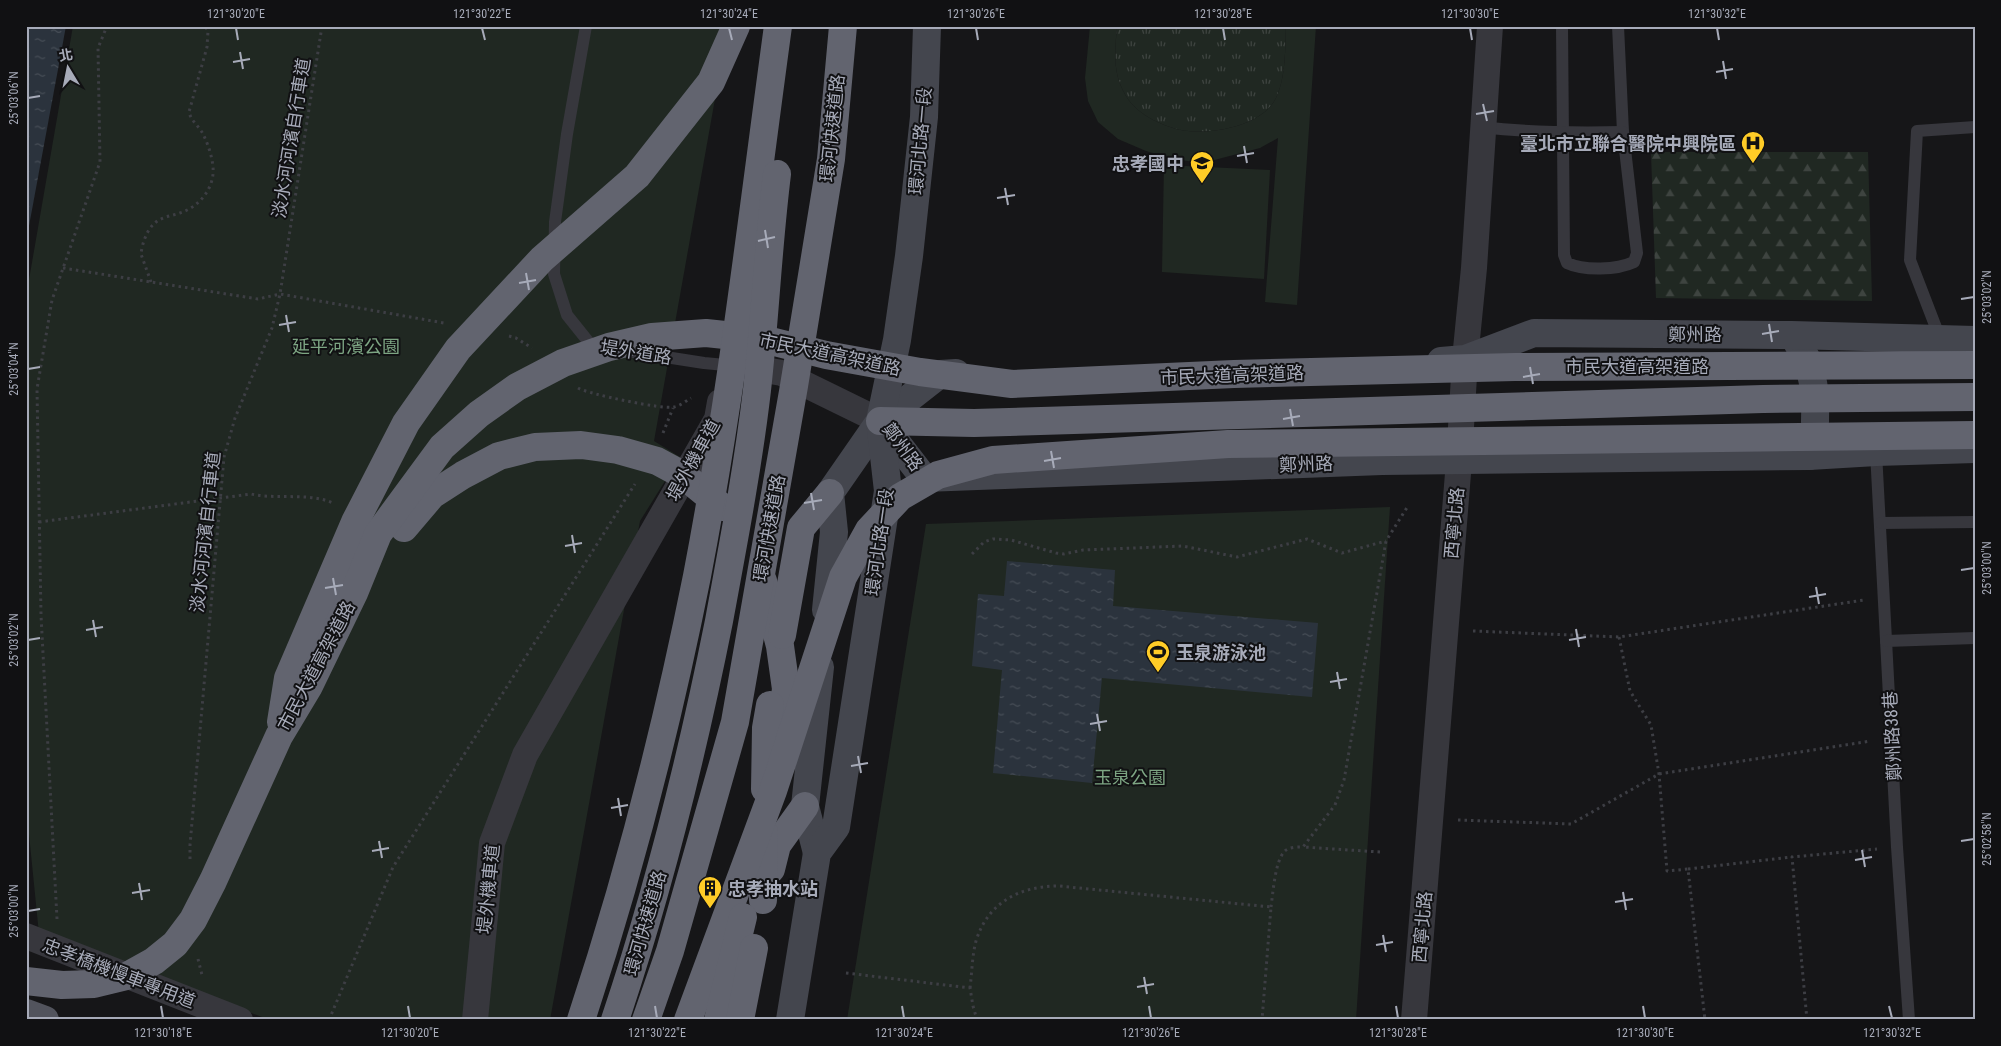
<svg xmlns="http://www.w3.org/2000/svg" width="2001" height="1046" font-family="'Roboto Condensed','Noto Sans TC',sans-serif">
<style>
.grass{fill:url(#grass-tufts)}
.forest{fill:url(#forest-firs)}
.green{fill:#202822}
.water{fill:url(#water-ripples)}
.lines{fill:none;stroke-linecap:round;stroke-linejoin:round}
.path{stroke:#3d3e44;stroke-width:3;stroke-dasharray:2.5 4;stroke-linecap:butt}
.lane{stroke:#37373d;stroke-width:12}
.street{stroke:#37373d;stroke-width:26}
.secondary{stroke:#44464e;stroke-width:28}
.primary{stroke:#52545d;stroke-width:28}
.highway{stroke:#62646f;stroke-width:28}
.ticks{fill:none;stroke:#a7abb9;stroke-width:2}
.labels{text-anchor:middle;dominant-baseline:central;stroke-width:4;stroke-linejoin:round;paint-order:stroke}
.street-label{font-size:18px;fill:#a7abb9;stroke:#111113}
.poi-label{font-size:18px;font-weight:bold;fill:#a7abb9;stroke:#111113;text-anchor:end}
.park-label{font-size:18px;fill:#7da583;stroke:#111113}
.neatline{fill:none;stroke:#a7abb9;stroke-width:2}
.ticks-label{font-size:12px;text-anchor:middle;fill:#a7abb9}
</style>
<defs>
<pattern id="grass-tufts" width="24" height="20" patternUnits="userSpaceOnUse" patternTransform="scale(1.25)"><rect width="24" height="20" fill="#202822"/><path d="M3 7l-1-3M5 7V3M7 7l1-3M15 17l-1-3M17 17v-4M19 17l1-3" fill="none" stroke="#3e4440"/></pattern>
<pattern id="forest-firs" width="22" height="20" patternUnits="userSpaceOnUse" patternTransform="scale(1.25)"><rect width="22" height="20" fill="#202822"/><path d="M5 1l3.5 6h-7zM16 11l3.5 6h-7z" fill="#3e4440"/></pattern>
<pattern id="water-ripples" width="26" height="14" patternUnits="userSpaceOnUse" patternTransform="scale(1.25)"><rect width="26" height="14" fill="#2b333d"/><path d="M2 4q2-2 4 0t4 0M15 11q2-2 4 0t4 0" fill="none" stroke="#474e57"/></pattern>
</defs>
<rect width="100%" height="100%" fill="#161618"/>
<path class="grass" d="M 1117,26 L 1286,26 C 1285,49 1286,77 1276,98 C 1263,125 1215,134 1188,131 C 1167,129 1137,115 1126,96 C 1112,73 1115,52 1117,26 Z"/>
<path class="forest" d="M 1651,152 L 1868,152 L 1872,301 L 1656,298 Z"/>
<g class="green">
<path d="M 73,26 L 728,26 L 654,441 L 680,457 L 640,521 L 550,1020 L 265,1020 L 265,1018 L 39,934 L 26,804 L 26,297 Z"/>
<path d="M 1090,26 L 1117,26 C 1115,52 1112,73 1126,96 C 1137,115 1167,129 1188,131 C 1215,134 1263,125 1276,98 C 1286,77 1285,49 1286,26 L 1316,26 L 1297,305 L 1265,302 L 1278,138 L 1260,148 L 1203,163 L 1172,159 L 1146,151 L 1118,139 L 1098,122 L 1088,101 L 1085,78 Z"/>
<path d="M 1164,165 L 1270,170 L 1264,279 L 1162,272 Z"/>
<path d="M 1390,507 L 1356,1020 L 847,1020 L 926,524 Z"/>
</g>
<g class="water">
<path d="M 26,26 L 66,26 L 26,242 Z"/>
<path d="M 1007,561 L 1115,570 L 1113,606 L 1318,623 L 1312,697 L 1102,678 L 1092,783 L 993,773 L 1002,670 L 972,666 L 978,594 L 1004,596 Z"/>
</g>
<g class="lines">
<g class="path">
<path d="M 63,268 L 258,299 L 280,294 L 444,323"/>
<path d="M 151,282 L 141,254 C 142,244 147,229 155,223 C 161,217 171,216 180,213 C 199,207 215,188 213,167 C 212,156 208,144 203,134 C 199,126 191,121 189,112 L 207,47 L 208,31 L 205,26"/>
<path d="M 509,336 L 516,338 L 532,348"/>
<path d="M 578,388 C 588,394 664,410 674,407 C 680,406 686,401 691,398"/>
<path d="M 663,433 L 673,408"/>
<path d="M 39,522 L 251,494 C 278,500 308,492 333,503"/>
<path d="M 972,554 L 984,542 L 993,539 L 1011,540 L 1056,553 L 1064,554 L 1083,550 L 1183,546 L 1237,557 L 1307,539 L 1342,553 L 1386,541"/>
<path d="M 1473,631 L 1619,637 L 1864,600"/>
<path d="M 1619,637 L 1630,691 L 1651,725 L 1659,774 L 1667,871 L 1688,869 L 1705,1020"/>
<path d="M 1458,820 L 1571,824 L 1659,774 L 1871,741"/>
<path d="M 1380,852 L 1303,847 L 1335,805 L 1344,780 L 1386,541 L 1408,506"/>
<path d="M 190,859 L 190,845 L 224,457 L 235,418 L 272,328 L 280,294 L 322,26"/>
<path d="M 1688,869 L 1792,857"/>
<path d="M 1271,907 C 1273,893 1275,862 1284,852 C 1288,847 1297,847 1303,847"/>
<path d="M 57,919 L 41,615 L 37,389 L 52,300 L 100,162 L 98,48 L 107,26"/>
<path d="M 198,959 L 202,975"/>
<path d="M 846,973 L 970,988 L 973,1006 L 977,1020"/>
<path d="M 970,988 C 972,973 972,956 976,941 C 988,902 1020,886 1059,886 L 1271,907 L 1262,1020"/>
<path d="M 329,1020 L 393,867 L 635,484"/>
<path d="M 1807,1020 L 1792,857 L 1877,849"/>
</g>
<g class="lane">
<path d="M 586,26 L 567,134 L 555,222 L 554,274 L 567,315 L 591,345 L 602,347"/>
<path d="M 1562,26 L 1564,255 L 1567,263 C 1584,271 1617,270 1634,262 L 1637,253 L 1623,132 L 1618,26"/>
<path d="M 1483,127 C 1530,133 1576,133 1623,132"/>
<path d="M 1940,338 L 1910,260 L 1917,131 L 1975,127"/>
<path d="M 627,351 L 704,363 L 736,366"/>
<path d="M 1876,452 L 1897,847 L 1909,1020"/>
<path d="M 1881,523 L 1975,522"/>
<path d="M 1886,641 L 1975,638"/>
</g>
<g class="street">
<path d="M 742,366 L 782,373 L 880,421"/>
<path d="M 26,936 L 240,1020"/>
<path d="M 475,1020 L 492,843 L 525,755 L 717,419 L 720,402"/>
<path d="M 1414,1020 L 1459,461 L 1465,359 L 1474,268 L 1490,26"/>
</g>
<g class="secondary">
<path d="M 1798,344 C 1813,364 1816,396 1815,421 C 1815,432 1811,445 1809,456"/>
<path d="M 1441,361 L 1465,359 L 1534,333 L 1792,335 L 1975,340"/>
<path d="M 880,421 L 924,478 L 1382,461 L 1809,456 L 1876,452 L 1975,449"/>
<path d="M 826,610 L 834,532 L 830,493 L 880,421 L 940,374 L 956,373"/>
<path d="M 817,853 L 805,806 L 820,667"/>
<path d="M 790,1020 L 817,853 L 836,827 L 888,491 L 880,421 L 897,340 L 909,256 L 924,117 L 927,26"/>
</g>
<path class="primary" d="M 26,1013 L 45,1020"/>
<g class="highway">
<path d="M 880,421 L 974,423 L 1763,399 L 1975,397"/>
<path d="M 404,528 L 432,495 L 463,475 L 499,456 L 535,447 L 581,445 L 618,450 L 657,461 L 683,475 L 722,507"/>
<path d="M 763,581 L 780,646 L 786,689 L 780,730"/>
<path d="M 782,635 L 801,528 L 830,493"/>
<path d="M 281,722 L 288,678 L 355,522 L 406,423 L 458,349 L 542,259 L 637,176 L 711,82 L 736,26"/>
<path d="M 765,789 L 766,728 L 770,705"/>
<path d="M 771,869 L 777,845 L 805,806"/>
<path d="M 763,900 L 764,832"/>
<path d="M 26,981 L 62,985 L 94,984 L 127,976 L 154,961 L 175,944 L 193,920 L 213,881 L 279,736 L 309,686 L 354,593 L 378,534 L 442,447 L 479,414 L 517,387 L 563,363 L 609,347 L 652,337 L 706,333 L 763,339 L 826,355 L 920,372 L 1012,384 L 1234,374 L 1515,367 L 1975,365"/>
<path d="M 581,1020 C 629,875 667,726 697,576 C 732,394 753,209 778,26"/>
<path d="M 615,1020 C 659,889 692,756 719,621 C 733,545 748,467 757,390 C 765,318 768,246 777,174"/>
<path d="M 646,1020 L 670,951 L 735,722 L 794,386 L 831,159 L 843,26"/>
<path d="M 688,1020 L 773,791 L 843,577 L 869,530 L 900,497 L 938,475 L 993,460 L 1228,444 L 1975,435"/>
<path d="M 718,1020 L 743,917"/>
<path d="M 740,1020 L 754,948"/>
</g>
</g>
<path class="ticks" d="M 236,28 L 238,40M 482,28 L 485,40M 729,28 L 732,40M 976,28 L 978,40M 1223,28 L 1225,40M 1470,28 L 1472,40M 1717,28 L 1719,40M 240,52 L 243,69M 1723,61 L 1726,79M 233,62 L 250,59M 1716,72 L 1733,69M 28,98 L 40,96M 1483,104 L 1487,121M 1476,114 L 1494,111M 1244,146 L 1247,163M 1237,156 L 1254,153M 1005,188 L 1008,205M 997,198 L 1015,195M 765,230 L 768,248M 758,241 L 775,237M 526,273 L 529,290M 519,283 L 536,280M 1961,299 L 1974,297M 286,315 L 289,332M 1769,324 L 1772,342M 279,325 L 296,322M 1762,334 L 1779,331M 1530,367 L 1533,384M 28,369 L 40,367M 1523,377 L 1540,374M 1290,409 L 1293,426M 1283,419 L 1300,416M 1051,451 L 1054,468M 1044,461 L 1061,458M 811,493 L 814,510M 804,503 L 822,500M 572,535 L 575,553M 565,546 L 582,543M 1961,570 L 1974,568M 333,578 L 336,595M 1816,587 L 1819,604M 325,588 L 343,585M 1809,597 L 1826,594M 93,620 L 96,637M 1576,629 L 1579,647M 86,630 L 103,627M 28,640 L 40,638M 1569,640 L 1586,637M 1337,672 L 1340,689M 1330,682 L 1347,679M 1097,714 L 1100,731M 1090,724 L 1107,721M 858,756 L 861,773M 851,766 L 868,763M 618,798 L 621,816M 611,808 L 628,805M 379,841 L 382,858M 1961,841 L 1974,839M 1862,850 L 1865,867M 372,851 L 389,848M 1855,860 L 1872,857M 139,883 L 142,900M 1623,892 L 1626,910M 132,893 L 150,890M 1615,902 L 1633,899M 28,911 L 40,909M 1383,935 L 1386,952M 1376,945 L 1393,942M 1144,977 L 1147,994M 1137,987 L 1154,984M 161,1006 L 163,1018M 408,1006 L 410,1018M 655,1006 L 657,1018M 902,1006 L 904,1018M 1149,1006 L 1151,1018M 1396,1006 L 1398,1018M 1643,1006 L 1645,1018M 1889,1006 L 1892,1018"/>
<defs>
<g id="hospital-pin" transform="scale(1.25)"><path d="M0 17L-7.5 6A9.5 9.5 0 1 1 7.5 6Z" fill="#ffcc27" stroke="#111113"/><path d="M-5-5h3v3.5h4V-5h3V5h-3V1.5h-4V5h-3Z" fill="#111"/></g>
<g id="school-pin" transform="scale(1.25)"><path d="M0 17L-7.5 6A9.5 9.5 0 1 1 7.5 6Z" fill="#ffcc27" stroke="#111113"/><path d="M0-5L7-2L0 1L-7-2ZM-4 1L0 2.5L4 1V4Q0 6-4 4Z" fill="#111"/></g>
<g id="stadium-pin" transform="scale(1.25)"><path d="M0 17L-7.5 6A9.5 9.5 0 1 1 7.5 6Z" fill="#ffcc27" stroke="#111113"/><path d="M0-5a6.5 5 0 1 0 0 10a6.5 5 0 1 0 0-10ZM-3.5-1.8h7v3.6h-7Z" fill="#111"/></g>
<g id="building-pin" transform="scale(1.25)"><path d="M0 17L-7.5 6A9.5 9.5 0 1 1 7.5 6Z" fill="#ffcc27" stroke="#111113"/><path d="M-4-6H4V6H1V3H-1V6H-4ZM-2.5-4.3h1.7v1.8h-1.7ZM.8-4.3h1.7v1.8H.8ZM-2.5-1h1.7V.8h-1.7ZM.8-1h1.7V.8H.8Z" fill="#111"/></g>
</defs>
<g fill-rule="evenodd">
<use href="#hospital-pin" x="1753" y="143"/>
<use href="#school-pin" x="1202" y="163"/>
<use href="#stadium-pin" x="1158" y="652"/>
<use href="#building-pin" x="710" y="888"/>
</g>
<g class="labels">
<g class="street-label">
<text transform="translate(832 128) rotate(-84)">環河快速道路</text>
<text transform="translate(291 138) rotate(-81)">淡水河河濱自行車道</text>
<text transform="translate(920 141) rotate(-85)">環河北路一段</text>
<text x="1695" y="334">鄭州路</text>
<text transform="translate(636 352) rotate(9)">堤外道路</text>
<text transform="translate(830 354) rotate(12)">市民大道高架道路</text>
<text x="1637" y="366">市民大道高架道路</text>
<text transform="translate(1232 375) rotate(-2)">市民大道高架道路</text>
<text transform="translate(903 447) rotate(54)">鄭州路</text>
<text transform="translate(693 460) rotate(-61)">堤外機車道</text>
<text transform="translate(1306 464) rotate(-2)">鄭州路</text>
<text transform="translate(1454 523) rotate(-85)">西寧北路</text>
<text transform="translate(769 528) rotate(-80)">環河快速道路</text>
<text transform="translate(205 532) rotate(-84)">淡水河河濱自行車道</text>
<text transform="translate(879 542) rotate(-82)">環河北路一段</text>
<text transform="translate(316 666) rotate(-62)">市民大道高架道路</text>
<text transform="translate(1892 736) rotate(-93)">鄭州路38巷</text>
<text transform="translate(488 889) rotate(-84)">堤外機車道</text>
<text transform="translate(645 923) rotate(-74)">環河快速道路</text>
<text transform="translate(1422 927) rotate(-85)">西寧北路</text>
<text transform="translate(119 973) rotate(21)">忠孝橋機慢車專用道</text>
</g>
<g class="poi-label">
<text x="1736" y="143">臺北市立聯合醫院中興院區</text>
<text x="1184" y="163">忠孝國中</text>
<text x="1176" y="652" text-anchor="start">玉泉游泳池</text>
<text x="728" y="888" text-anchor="start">忠孝抽水站</text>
</g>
<g class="park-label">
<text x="346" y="346">延平河濱公園</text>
<text x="1130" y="777">玉泉公園</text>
</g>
</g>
<rect width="2001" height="1046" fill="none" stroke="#111113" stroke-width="55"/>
<g transform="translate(68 68) rotate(350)" stroke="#111113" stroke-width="4" paint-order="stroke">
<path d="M0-4L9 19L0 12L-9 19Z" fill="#a7abb9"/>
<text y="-8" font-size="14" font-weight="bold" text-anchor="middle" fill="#a7abb9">北</text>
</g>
<rect x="28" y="28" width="1946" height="990" class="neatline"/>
<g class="ticks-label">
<text x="236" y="18">121°30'20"E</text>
<text x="482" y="18">121°30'22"E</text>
<text x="729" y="18">121°30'24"E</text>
<text x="976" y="18">121°30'26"E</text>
<text x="1223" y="18">121°30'28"E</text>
<text x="1470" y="18">121°30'30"E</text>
<text x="1717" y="18">121°30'32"E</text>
<text transform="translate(14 98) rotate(-90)" y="4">25°03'06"N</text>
<text transform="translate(1987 297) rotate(-90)" y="4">25°03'02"N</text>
<text transform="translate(14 369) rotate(-90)" y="4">25°03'04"N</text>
<text transform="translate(1987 568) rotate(-90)" y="4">25°03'00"N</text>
<text transform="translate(14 640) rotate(-90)" y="4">25°03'02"N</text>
<text transform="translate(1987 839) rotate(-90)" y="4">25°02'58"N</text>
<text transform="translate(14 911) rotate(-90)" y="4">25°03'00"N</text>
<text x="163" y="1037">121°30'18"E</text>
<text x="410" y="1037">121°30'20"E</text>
<text x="657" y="1037">121°30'22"E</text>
<text x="904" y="1037">121°30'24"E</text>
<text x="1151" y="1037">121°30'26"E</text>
<text x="1398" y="1037">121°30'28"E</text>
<text x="1645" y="1037">121°30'30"E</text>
<text x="1892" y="1037">121°30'32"E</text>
</g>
</svg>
